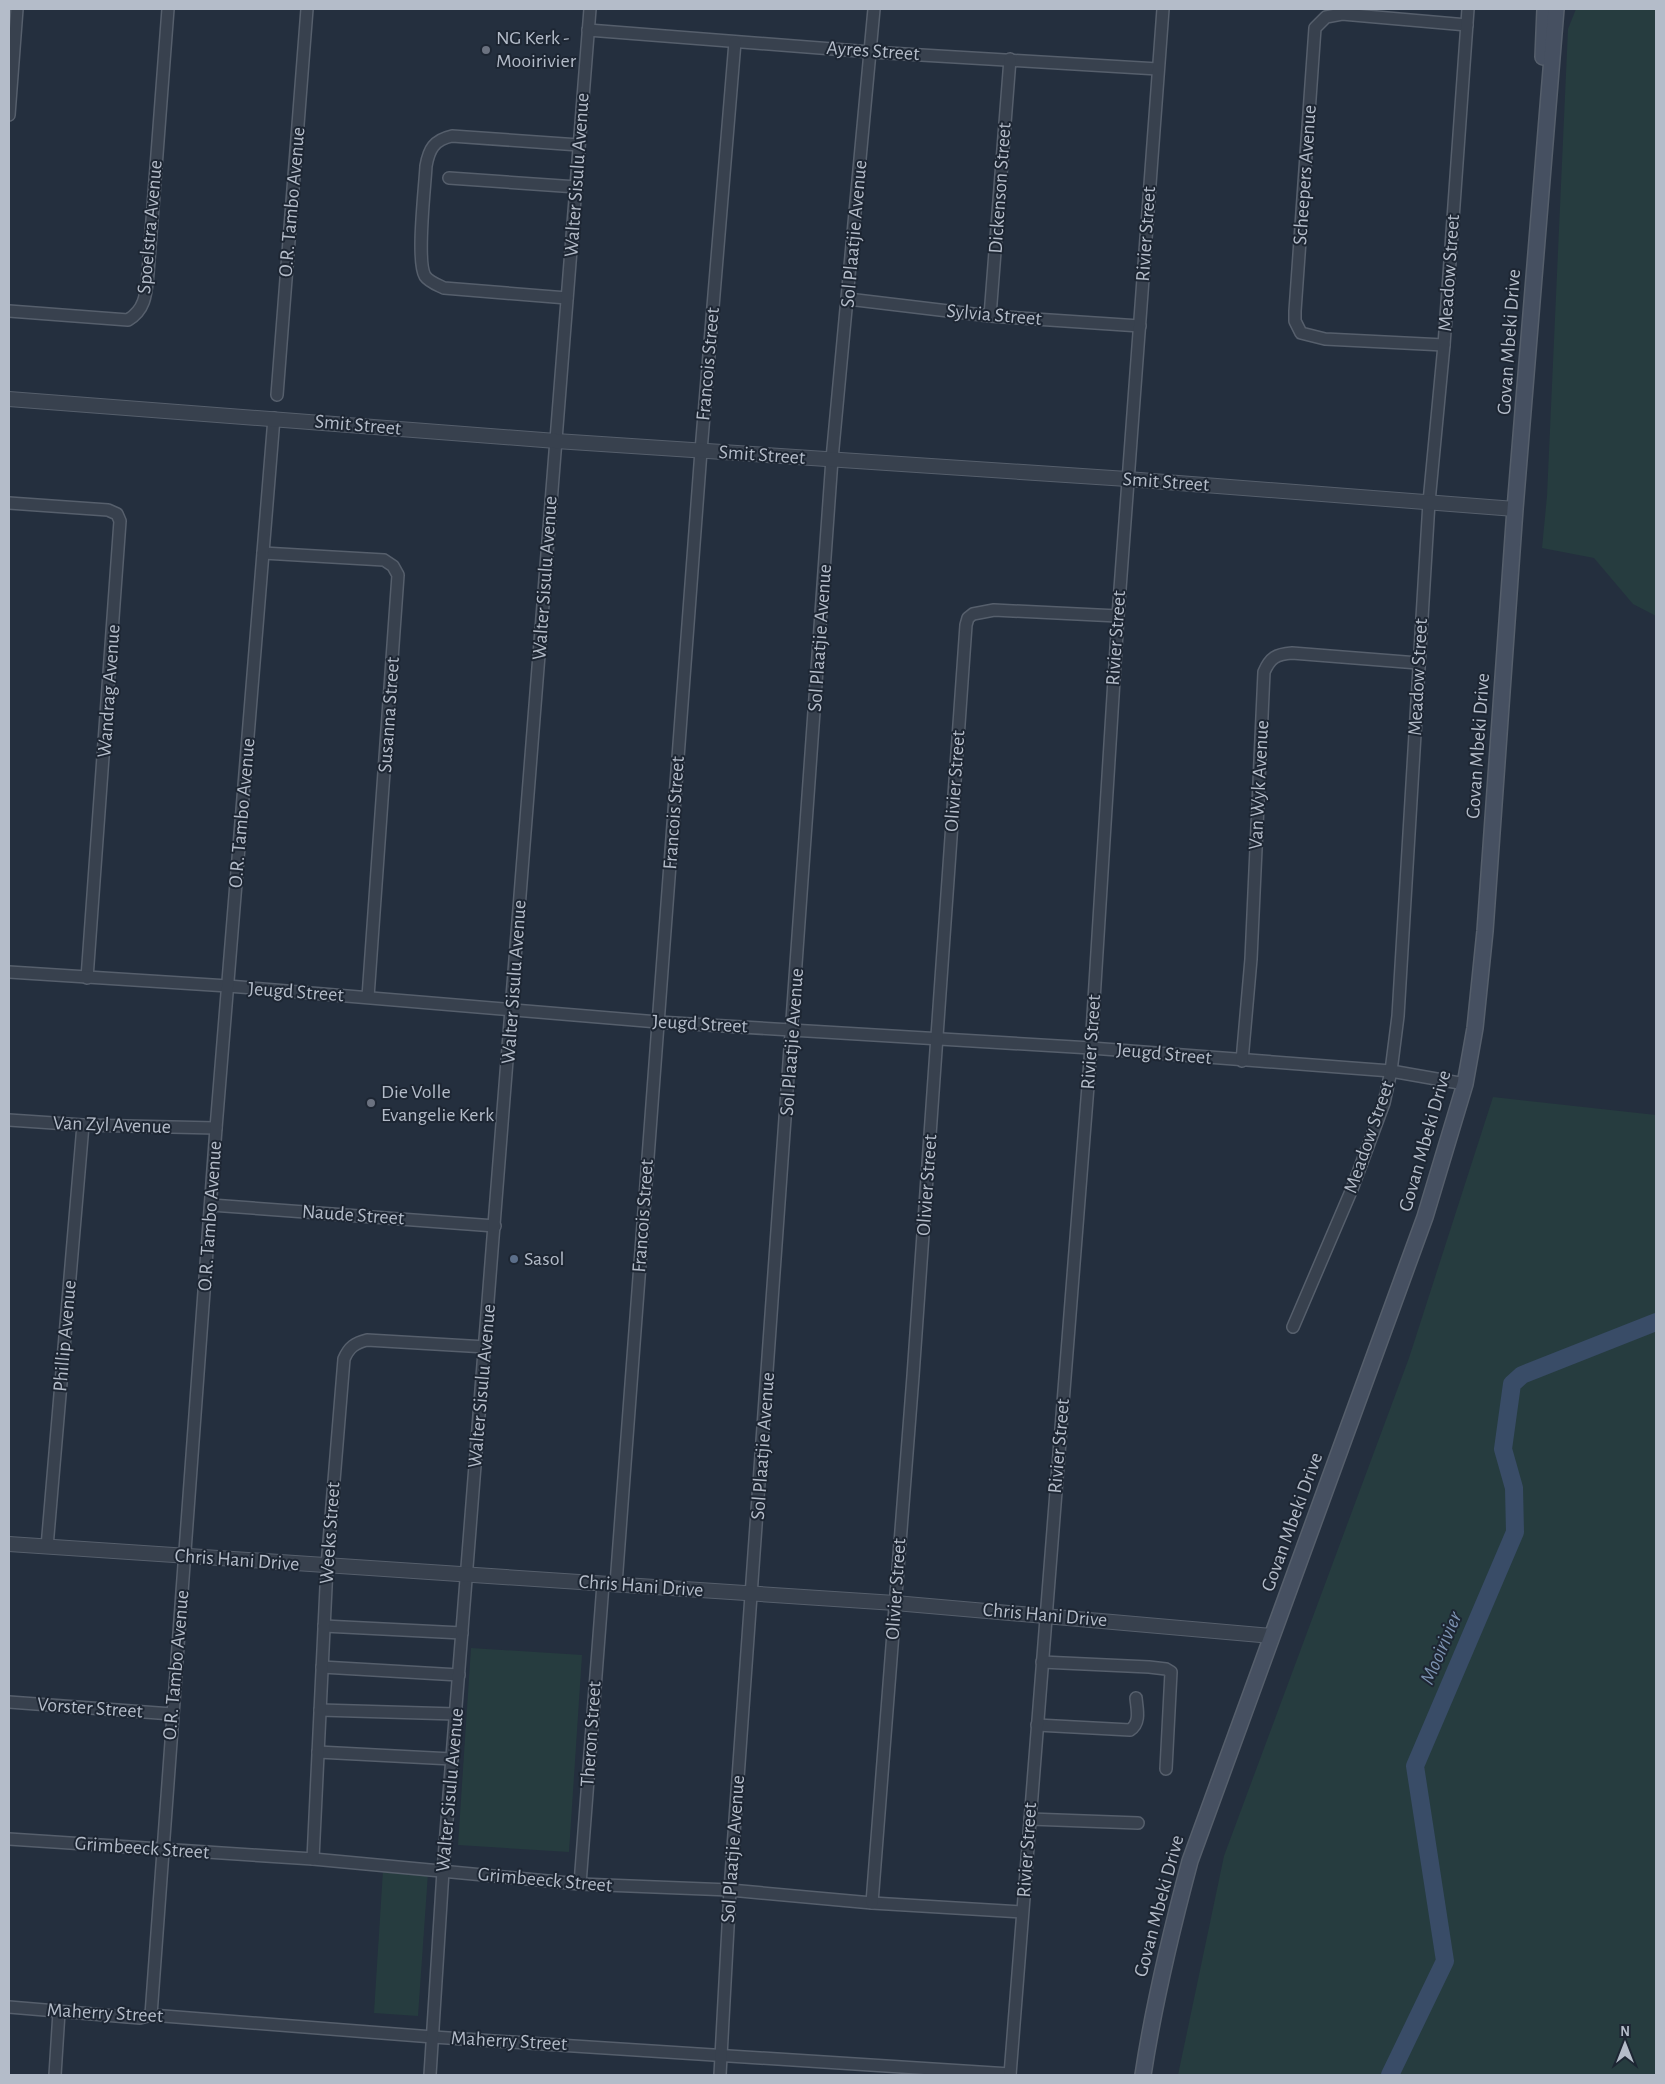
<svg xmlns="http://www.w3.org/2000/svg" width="1665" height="2084" font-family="'Alegreya Sans',sans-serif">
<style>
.green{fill:#263c3f}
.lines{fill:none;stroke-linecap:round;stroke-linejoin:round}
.river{stroke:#394c67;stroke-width:18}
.minor-casing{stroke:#565f6c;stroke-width:14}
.tertiary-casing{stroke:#565f6c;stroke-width:16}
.secondary-casing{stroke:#565f6c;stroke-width:18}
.minor{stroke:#38414e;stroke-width:11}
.tertiary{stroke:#38414e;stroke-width:14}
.secondary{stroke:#465061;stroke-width:15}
.worship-dot{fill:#6b7280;stroke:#1d2633;stroke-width:2}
.service-dot{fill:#5c6f8a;stroke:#1d2633;stroke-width:2}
.labels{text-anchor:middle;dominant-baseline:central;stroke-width:4;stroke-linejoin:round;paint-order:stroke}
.poi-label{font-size:20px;fill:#b4bcc9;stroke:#1d2633;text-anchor:start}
.street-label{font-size:20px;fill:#b4bcc9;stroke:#1d2633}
.water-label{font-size:21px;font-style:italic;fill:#7c92b1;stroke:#1d2633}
</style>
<rect width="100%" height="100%" fill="#242f3e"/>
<g class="green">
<path d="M 1576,9 L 1656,9 L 1656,616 L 1633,604 L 1594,558 L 1542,548 L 1547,496 L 1568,29 Z"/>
<path d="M 1493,1097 L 1656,1115 L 1656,2075 L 1178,2075 L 1224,1856 L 1409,1358 Z"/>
<path d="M 471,1648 L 582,1655 L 569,1852 L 458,1845 Z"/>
<path d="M 383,1870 L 428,1873 L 418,2016 L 374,2013 Z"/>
</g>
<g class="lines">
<path class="river" d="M 1390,2075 L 1445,1961 L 1415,1766 L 1515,1532 L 1514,1488 L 1503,1449 L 1512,1384 L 1522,1375 L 1656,1322"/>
<g class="minor-casing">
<g id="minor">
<path d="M 588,30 L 871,52 L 1158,69"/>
<path d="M 9,115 L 17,9"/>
<path d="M 449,178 L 577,187"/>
<path d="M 567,298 L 444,288 C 438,285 429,282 425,276 C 416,261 425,187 426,166 C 429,149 434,140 452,136 L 579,145"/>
<path d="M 848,299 L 990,316 L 1140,326"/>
<path d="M 9,311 L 128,320 C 146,309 146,293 148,273 L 168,9"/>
<path d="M 990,316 L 1010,59"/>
<path d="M 1444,345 L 1325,339 L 1301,333 L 1295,321 L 1295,311 L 1315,28 L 1326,17 L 1342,14 L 1467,25"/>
<path d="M 277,395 L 307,9"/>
<path d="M 9,503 L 108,510 L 117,514 L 120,521 L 87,978"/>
<path d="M 263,553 L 384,560 L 393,566 L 398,575 L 368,997"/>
<path d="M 9,972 L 228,986 L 658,1022 L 1091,1048 L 1391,1071 L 1465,1084"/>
<path d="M 1242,1061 L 1251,959 L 1264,672 C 1270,658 1276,654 1292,653 L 1418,663"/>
<path d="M 9,1120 L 83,1125 L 216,1128"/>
<path d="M 211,1205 L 495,1226"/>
<path d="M 1293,1327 L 1352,1189 L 1384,1103 L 1391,1071 L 1398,1016 L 1429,502 L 1444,345 L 1468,9"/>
<path d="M 47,1547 L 83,1125"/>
<path d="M 616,1584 L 701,451 L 735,42"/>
<path d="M 324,1626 L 462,1633"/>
<path d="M 1042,1662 L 1149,1667 L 1166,1669 L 1171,1672 L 1166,1769"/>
<path d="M 322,1667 L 459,1675"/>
<path d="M 9,1702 L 172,1714"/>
<path d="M 320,1710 L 456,1714"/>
<path d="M 1037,1725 L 1130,1730 C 1141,1723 1137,1709 1136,1698"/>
<path d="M 318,1752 L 452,1759"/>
<path d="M 1030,1819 L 1138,1823"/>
<path d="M 9,1839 L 313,1859 L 580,1884 L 730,1890 L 872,1903 L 1022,1912"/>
<path d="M 313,1859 L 327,1566 L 344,1359 C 349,1347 355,1343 367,1340 L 486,1347"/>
<path d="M 580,1884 L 603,1584"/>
<path d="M 872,1903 L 913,1376 L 966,625 L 968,618 L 973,614 L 994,610 L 1118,616"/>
<path d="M 9,2007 L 140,2018 L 151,2015 L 433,2037 L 1010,2074"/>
<path d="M 151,2015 L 216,1128 L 274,418"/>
<path d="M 55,2075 L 59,2012"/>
<path d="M 430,2075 L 443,1871 L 590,9"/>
<path d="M 720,2075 L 730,1890 L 832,459 L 874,9"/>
<path d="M 1010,2075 L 1091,1048 L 1118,616 L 1163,9"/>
</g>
</g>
<g class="tertiary-casing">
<g id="tertiary">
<path d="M 9,399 L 556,441 L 1127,479 L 1515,509"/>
<path d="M 9,1544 L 895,1603 L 1272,1636"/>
</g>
</g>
<g class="secondary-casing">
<g id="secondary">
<path d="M 1543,57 L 1545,9"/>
<path d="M 1143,2075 C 1154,2002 1171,1932 1190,1861 L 1425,1217 L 1465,1084 L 1475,1028 L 1485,931 L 1515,509 L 1556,9"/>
</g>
</g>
<use href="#minor" class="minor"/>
<use href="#tertiary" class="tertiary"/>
<use href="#secondary" class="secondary"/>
</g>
<g class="worship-dot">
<circle cx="486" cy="50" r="5"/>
<circle cx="371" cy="1103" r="5"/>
</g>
<circle class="service-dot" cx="514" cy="1259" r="5"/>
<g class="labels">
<g class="poi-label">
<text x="496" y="38">NG Kerk -<tspan x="496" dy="23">Mooirivier</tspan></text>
<text x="381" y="1092">Die Volle<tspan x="381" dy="23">Evangelie Kerk</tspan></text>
<text x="524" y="1259">Sasol</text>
</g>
<g class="street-label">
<text transform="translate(873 51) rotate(4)">Ayres Street</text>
<text transform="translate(577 175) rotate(-86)">Walter Sisulu Avenue</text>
<text transform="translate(1305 175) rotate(-86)">Scheepers Avenue</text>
<text transform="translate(1000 188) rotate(-86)">Dickenson Street</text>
<text transform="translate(292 202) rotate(-85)">O.R. Tambo Avenue</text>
<text transform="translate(150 227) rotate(-85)">Spoelstra Avenue</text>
<text transform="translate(854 234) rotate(-85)">Sol Plaatjie Avenue</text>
<text transform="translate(1146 234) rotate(-86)">Rivier Street</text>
<text transform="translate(1449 273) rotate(-86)">Meadow Street</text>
<text transform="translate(994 315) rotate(5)">Sylvia Street</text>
<text transform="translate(1509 342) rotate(-86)">Govan Mbeki Drive</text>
<text transform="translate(708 364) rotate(-85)">Francois Street</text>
<text transform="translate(358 425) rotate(5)">Smit Street</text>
<text transform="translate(762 455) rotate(4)">Smit Street</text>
<text transform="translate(1166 482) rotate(4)">Smit Street</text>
<text transform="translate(545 578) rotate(-86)">Walter Sisulu Avenue</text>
<text transform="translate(820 638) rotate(-86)">Sol Plaatjie Avenue</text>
<text transform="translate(1116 638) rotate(-86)">Rivier Street</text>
<text transform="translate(1418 677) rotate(-87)">Meadow Street</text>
<text transform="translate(109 691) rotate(-86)">Wandrag Avenue</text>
<text transform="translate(389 715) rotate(-86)">Susanna Street</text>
<text transform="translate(1478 746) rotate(-86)">Govan Mbeki Drive</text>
<text transform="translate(955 781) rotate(-86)">Olivier Street</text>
<text transform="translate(1259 785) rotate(-87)">Van Wyk Avenue</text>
<text transform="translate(242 813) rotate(-85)">O.R. Tambo Avenue</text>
<text transform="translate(674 813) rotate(-86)">Francois Street</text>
<text transform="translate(514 982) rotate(-86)">Walter Sisulu Avenue</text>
<text transform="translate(296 992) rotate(4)">Jeugd Street</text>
<text transform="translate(700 1024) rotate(3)">Jeugd Street</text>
<text transform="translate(792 1042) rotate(-86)">Sol Plaatjie Avenue</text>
<text transform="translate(1091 1042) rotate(-86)">Rivier Street</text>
<text transform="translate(1164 1054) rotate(5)">Jeugd Street</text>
<text transform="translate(112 1125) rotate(2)">Van Zyl Avenue</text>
<text transform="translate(1369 1137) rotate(-71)">Meadow Street</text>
<text transform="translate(1425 1141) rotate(-74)">Govan Mbeki Drive</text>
<text transform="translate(927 1185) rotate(-86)">Olivier Street</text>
<text transform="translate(353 1215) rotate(4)">Naude Street</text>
<text transform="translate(210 1216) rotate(-86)">O.R. Tambo Avenue</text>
<text transform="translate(643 1216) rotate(-86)">Francois Street</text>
<text transform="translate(65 1336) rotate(-85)">Phillip Avenue</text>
<text transform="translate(482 1386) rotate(-85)">Walter Sisulu Avenue</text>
<text transform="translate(763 1446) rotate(-86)">Sol Plaatjie Avenue</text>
<text transform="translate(1059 1446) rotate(-85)">Rivier Street</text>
<text transform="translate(1292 1522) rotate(-70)">Govan Mbeki Drive</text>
<text transform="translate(330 1533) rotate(-86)">Weeks Street</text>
<text transform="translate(237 1560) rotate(4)">Chris Hani Drive</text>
<text transform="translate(641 1586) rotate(4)">Chris Hani Drive</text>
<text transform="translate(896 1589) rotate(-86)">Olivier Street</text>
<text transform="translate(1045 1615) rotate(5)">Chris Hani Drive</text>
<text transform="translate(176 1665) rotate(-85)">O.R. Tambo Avenue</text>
<text transform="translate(90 1708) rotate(4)">Vorster Street</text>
<text transform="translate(591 1734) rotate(-86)">Theron Street</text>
<text transform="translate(450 1790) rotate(-85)">Walter Sisulu Avenue</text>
<text transform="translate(142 1848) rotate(4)">Grimbeeck Street</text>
<text transform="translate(733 1849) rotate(-86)">Sol Plaatjie Avenue</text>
<text transform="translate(1027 1850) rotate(-86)">Rivier Street</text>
<text transform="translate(545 1880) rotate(5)">Grimbeeck Street</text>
<text transform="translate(1159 1906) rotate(-75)">Govan Mbeki Drive</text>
<text transform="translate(105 2013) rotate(3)">Maherry Street</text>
<text transform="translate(509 2041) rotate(3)">Maherry Street</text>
</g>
<g class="water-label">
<text transform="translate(1441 1648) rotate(-67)">Mooirivier</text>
</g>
</g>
<rect width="1665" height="2084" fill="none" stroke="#b4bcc9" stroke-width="20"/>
<g transform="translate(1625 2044)" stroke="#1d2633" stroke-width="4" paint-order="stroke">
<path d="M0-4L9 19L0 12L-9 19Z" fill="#b4bcc9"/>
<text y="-8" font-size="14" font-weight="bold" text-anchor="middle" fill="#b4bcc9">N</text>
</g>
</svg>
